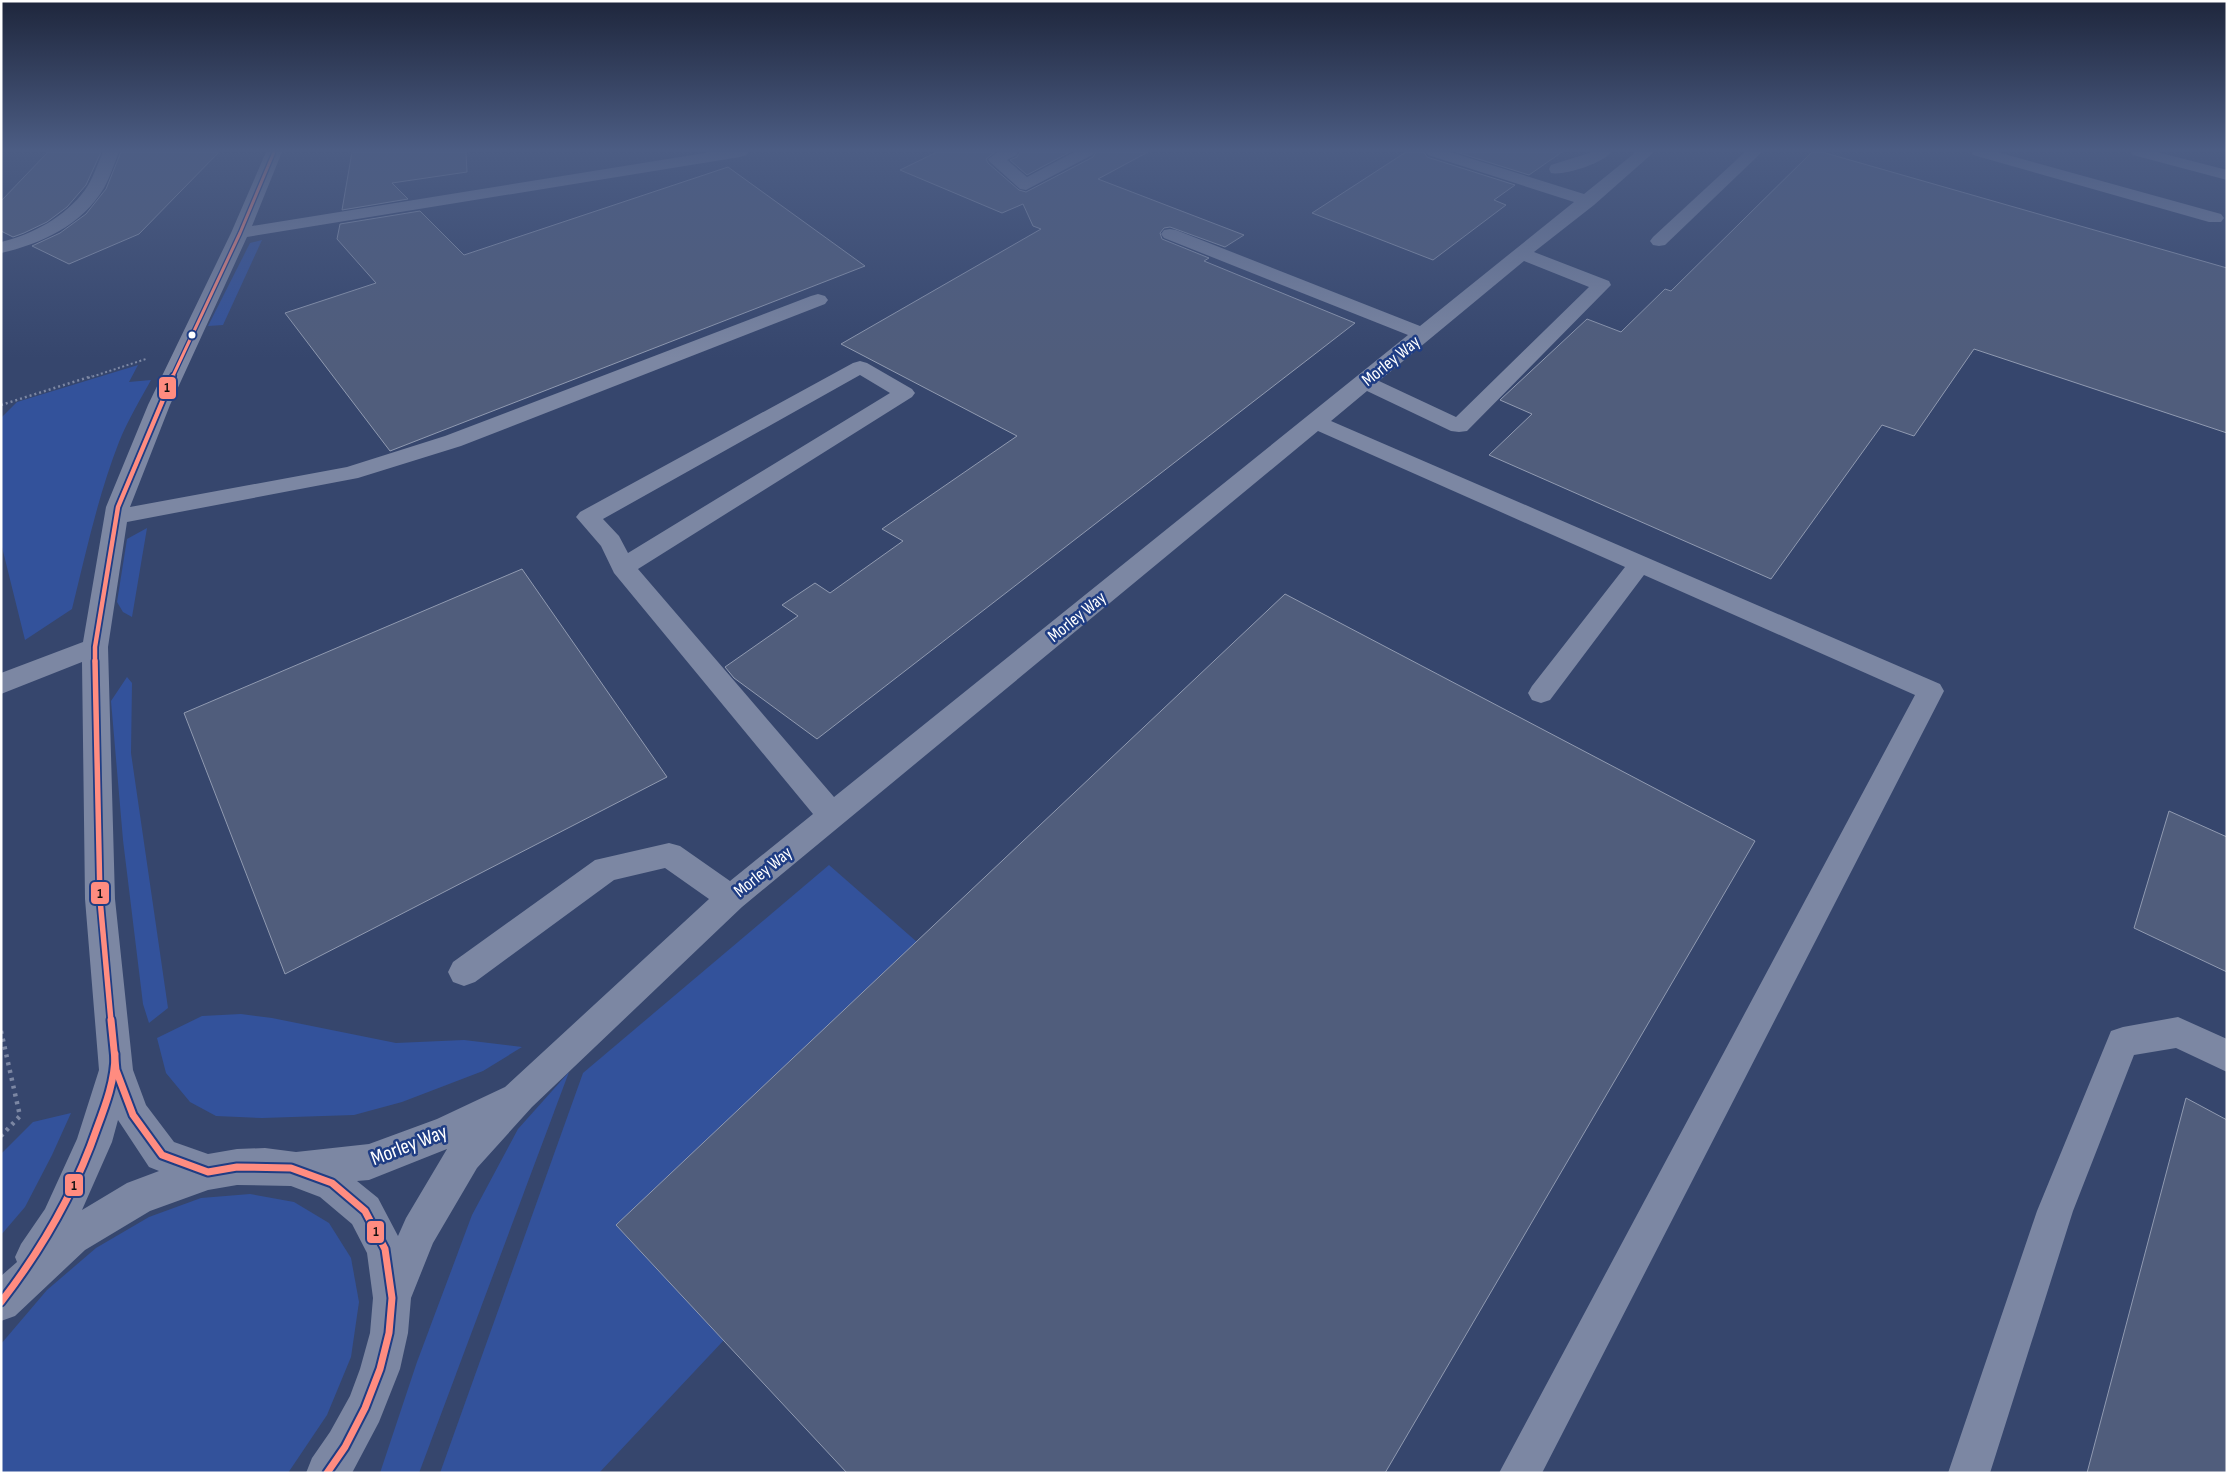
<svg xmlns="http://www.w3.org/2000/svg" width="2228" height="1474" font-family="'Sofia Sans Condensed',sans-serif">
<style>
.green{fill:#33529b}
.building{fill:#505d7c;stroke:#909ab1}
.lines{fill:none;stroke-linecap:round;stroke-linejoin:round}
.path-far2{stroke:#7c87a3;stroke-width:2;stroke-dasharray:2 2.5;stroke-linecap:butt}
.path-far1{stroke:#7c87a3;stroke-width:2.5;stroke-dasharray:2 3;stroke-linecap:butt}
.path{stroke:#7c87a3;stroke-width:4.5;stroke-dasharray:3 5;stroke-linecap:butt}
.minor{fill:#7c87a3;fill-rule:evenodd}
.bus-1-far3-casing{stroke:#1f3d84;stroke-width:5.5}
.bus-1-far2-casing{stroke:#1f3d84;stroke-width:8}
.bus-1-far1-casing{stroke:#1f3d84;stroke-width:9}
.bus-1-casing{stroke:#1f3d84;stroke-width:11}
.bus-1-far3{stroke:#ff8c80;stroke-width:3}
.bus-1-far2{stroke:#ff8c80;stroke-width:4.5}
.bus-1-far1{stroke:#ff8c80;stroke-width:5.5}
.bus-1{stroke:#ff8c80;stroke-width:7}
.bus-dot{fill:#fff;stroke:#1f3d84;stroke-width:2}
.labels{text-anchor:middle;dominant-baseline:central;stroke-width:5;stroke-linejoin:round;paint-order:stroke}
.street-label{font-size:18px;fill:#fff;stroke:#1f3d84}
.near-street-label{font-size:21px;fill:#fff;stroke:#1f3d84}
.line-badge{stroke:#1f3d84;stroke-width:2}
.pale-badge-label{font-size:14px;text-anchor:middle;font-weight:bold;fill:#111}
</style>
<rect width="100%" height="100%" fill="#36466d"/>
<g class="green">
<path d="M 262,240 L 223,325 L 208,326 L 250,243 Z"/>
<path d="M 138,365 L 129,382 L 151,380 C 140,400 128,420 119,442 C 98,496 86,552 72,609 L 25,640 L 1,543 L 1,418 L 17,402 Z"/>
<path d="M 147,528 L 132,617 L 123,612 L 117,602 L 127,539 Z"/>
<path d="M 127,677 L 132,683 L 131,753 L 168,1008 L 149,1023 L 143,1004 L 123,840 L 111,701 Z"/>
<path d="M 829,865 L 917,942 L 724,1340 L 599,1473 L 440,1473 L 583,1073 Z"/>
<path d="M 241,1014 L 272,1018 L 396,1043 L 464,1040 L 522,1047 L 483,1071 L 402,1102 L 354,1115 L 262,1118 L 216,1116 L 190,1102 L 166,1073 L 157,1038 L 202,1016 Z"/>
<path d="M 569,1072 L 419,1473 L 380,1473 L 417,1362 L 472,1215 L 518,1129 Z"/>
<path d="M 71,1113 L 52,1155 L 25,1207 L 1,1235 L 1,1154 L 33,1122 Z"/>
<path d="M 250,1194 L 294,1202 L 329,1223 L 351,1258 L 359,1302 L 351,1357 L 327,1415 L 288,1473 L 1,1473 L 1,1344 L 47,1290 L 96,1248 L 149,1217 L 201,1198 Z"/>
</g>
<g class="building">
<path d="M 48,152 L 101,152 L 86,185 L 67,207 L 47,222 L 24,233 L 13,237 L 1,231 L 1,201 Z"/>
<path d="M 121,152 L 219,152 L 139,234 L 69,264 L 32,246 L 60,233 L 86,214 L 106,189 Z"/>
<path d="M 352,152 L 466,152 L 467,172 L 392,183 L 408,199 L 342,210 Z"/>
<path d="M 937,152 L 995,152 L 986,159 L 988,163 L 1019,190 L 1026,192 L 1093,157 L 1096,152 L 1148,152 L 1098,179 L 1244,235 L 1225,247 L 1170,227 L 1164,228 L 1160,233 L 1162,239 L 1209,258 L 1204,261 L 1355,323 L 817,739 L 734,678 L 725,667 L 798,616 L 782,605 L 815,583 L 830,593 L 903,541 L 882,529 L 1017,436 L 841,344 L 1041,229 L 1033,226 L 1023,204 L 1002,213 L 900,170 Z"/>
<path d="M 1020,152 L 1070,152 L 1027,175 L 1010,160 L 1017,157 Z"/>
<path d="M 1406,152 L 1424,152 L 1427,157 L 1515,185 L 1494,200 L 1506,205 L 1433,260 L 1312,213 Z"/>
<path d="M 1456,152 L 1562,152 L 1529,175 Z"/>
<path d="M 1812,152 L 1822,152 L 2227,268 L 2227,433 L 1974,349 L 1914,436 L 1882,425 L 1771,579 L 1489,455 L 1532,414 L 1500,400 L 1587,319 L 1621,332 L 1665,289 L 1671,291 Z"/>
<path d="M 728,167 L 865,266 L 390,451 L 285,313 L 376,283 L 337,239 L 340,224 L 420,211 L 464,255 Z"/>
<path d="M 522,569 L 667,777 L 285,974 L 184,713 Z"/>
<path d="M 1285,594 L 1755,841 L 1385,1473 L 847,1473 L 616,1225 Z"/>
<path d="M 2169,811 L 2227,837 L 2227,972 L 2134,928 Z"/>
<path d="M 2186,1098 L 2227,1120 L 2227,1473 L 2087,1473 Z"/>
</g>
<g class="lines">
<path class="path-far2" d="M 88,378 L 146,359"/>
<path class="path-far1" d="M 1,405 L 92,376"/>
<path class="path" d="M 1,1031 L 20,1116 L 1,1136"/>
<g class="minor">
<path d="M 103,152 L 119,152 C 114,164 110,177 104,188 C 82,225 41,244 1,253 L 1,242 C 32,235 66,216 85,190 C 93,179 97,165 103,152 Z"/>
<path d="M 266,152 L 282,152 L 252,226 L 711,152 L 748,152 L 746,155 L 740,157 L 247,237 L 170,405 L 130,507 L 347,467 L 445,436 L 811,296 L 818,294 L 825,296 L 828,300 L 825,304 L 461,446 L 358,478 L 127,522 L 108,647 L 115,899 L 133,1070 L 146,1105 L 174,1142 L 208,1154 L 237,1149 L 265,1148 L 296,1152 L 369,1144 L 437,1119 L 505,1087 L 709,899 L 665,868 L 614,880 L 475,982 L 464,986 L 453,982 L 448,972 L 453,962 L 595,860 L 669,843 L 680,846 L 730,881 L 813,814 L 614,573 L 601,546 L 576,517 L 580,512 L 853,363 L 860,361 L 867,363 L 912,389 L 915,393 L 912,397 L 638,569 L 834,797 L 1408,335 L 1164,238 L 1161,234 L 1164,230 L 1170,229 L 1176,230 L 1420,326 L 1574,202 L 1428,155 L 1426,152 L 1450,152 L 1584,194 L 1636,152 L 1654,152 L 1594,205 L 1534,252 L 1609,281 L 1611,285 L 1467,431 L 1459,432 L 1451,431 L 1367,391 L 1331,421 L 1940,684 L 1944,691 L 1542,1473 L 1499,1473 L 1915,695 L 1644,575 L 1550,700 L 1541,703 L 1532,700 L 1528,693 L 1532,686 L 1625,567 L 1318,431 L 742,907 L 532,1107 L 477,1168 L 433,1243 L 411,1298 L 408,1333 L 400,1369 L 379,1422 L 352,1473 L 306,1473 L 312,1458 L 330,1432 L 350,1396 L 360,1369 L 370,1333 L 373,1298 L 367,1253 L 352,1224 L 320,1197 L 291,1186 L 237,1185 L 208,1190 L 150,1211 L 85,1250 L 15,1316 L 1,1321 L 1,1276 L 17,1262 L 15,1257 L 21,1244 L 45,1209 L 77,1139 L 99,1070 L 85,899 L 82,662 L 1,694 L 1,673 L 83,642 L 106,507 L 148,405 L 231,233 ZM 1524,261 L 1589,287 L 1456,417 L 1379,381 ZM 860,375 L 890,393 L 628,553 L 619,536 L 603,519 ZM 118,1120 L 149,1167 L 159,1171 L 127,1183 L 82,1210 L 112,1142 ZM 447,1149 L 406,1218 L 398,1236 L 378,1198 L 357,1181 L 369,1180 Z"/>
<path d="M 998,152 L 1018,152 L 1016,155 L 1007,160 L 1027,177 L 1074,152 L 1094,152 L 1092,155 L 1026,190 L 1020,189 L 990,162 L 988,159 Z"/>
<path d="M 1592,152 L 1611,152 C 1604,163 1563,176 1551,173 L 1549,169 L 1551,165 Z"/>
<path d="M 1745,152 L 1762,152 L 1665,245 L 1659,246 L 1653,245 L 1650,241 L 1653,237 Z"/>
<path d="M 1971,152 L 1997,152 L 2221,214 L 2224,218 L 2221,222 L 2209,222 L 1973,155 Z"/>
<path d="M 2131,152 L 2157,152 L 2227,170 L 2227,180 L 2133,155 Z"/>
<path d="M 2178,1017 L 2227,1039 L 2227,1072 L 2176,1048 L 2134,1055 L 2073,1211 L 1990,1473 L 1948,1473 L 2037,1211 L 2111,1031 L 2123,1027 Z"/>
</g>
<g class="bus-1-far3-casing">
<path id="bus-1-far3" d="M 172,378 L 240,233 L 274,152"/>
</g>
<g class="bus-1-far2-casing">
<path id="bus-1-far2" d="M 95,662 L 95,647 L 118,507 L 173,376"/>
</g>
<g class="bus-1-far1-casing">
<path id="bus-1-far1" d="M 95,661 L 100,899 L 111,1021"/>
</g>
<g class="bus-1-casing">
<g id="bus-1">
<path d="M 111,1020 L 116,1070 L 133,1115 L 162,1155 L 208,1172 L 237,1167 L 291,1168 L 332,1183 L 365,1211 L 385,1249 L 392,1298 L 389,1333 L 380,1369 L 365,1408 L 345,1447 L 327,1473"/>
<path d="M 1,1302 C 42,1249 75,1192 97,1128 C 106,1104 115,1080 115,1054"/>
</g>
</g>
<use href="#bus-1-far3" class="bus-1-far3"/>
<use href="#bus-1-far2" class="bus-1-far2"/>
<use href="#bus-1-far1" class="bus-1-far1"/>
<use href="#bus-1" class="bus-1"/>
</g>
<linearGradient id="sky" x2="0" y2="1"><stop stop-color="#1e263c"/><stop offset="0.42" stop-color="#4c5d84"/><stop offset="1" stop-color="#4c5d84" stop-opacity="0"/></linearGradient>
<rect width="2228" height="358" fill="url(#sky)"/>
<circle class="bus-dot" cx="192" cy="335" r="4.5"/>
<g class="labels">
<g class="street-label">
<text transform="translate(1391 361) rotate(-39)">Morley Way</text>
<text transform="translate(1077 617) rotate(-39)">Morley Way</text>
<text transform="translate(763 872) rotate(-39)">Morley Way</text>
</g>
<g class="near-street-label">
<text transform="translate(409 1145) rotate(-21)">Morley Way</text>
</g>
</g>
<g class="line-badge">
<rect x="158" y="376" width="19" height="24" rx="5" fill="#ff8c80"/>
<rect x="90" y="881" width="20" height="24" rx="5" fill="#ff8c80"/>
<rect x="64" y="1173" width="20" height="24" rx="5" fill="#ff8c80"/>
<rect x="366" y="1220" width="19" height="24" rx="5" fill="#ff8c80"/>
</g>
<g class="pale-badge-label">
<text x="167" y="392">1</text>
<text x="100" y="898">1</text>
<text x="74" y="1190">1</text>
<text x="376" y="1236">1</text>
</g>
<rect width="2228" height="1474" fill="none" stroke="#ffffff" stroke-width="5"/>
</svg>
